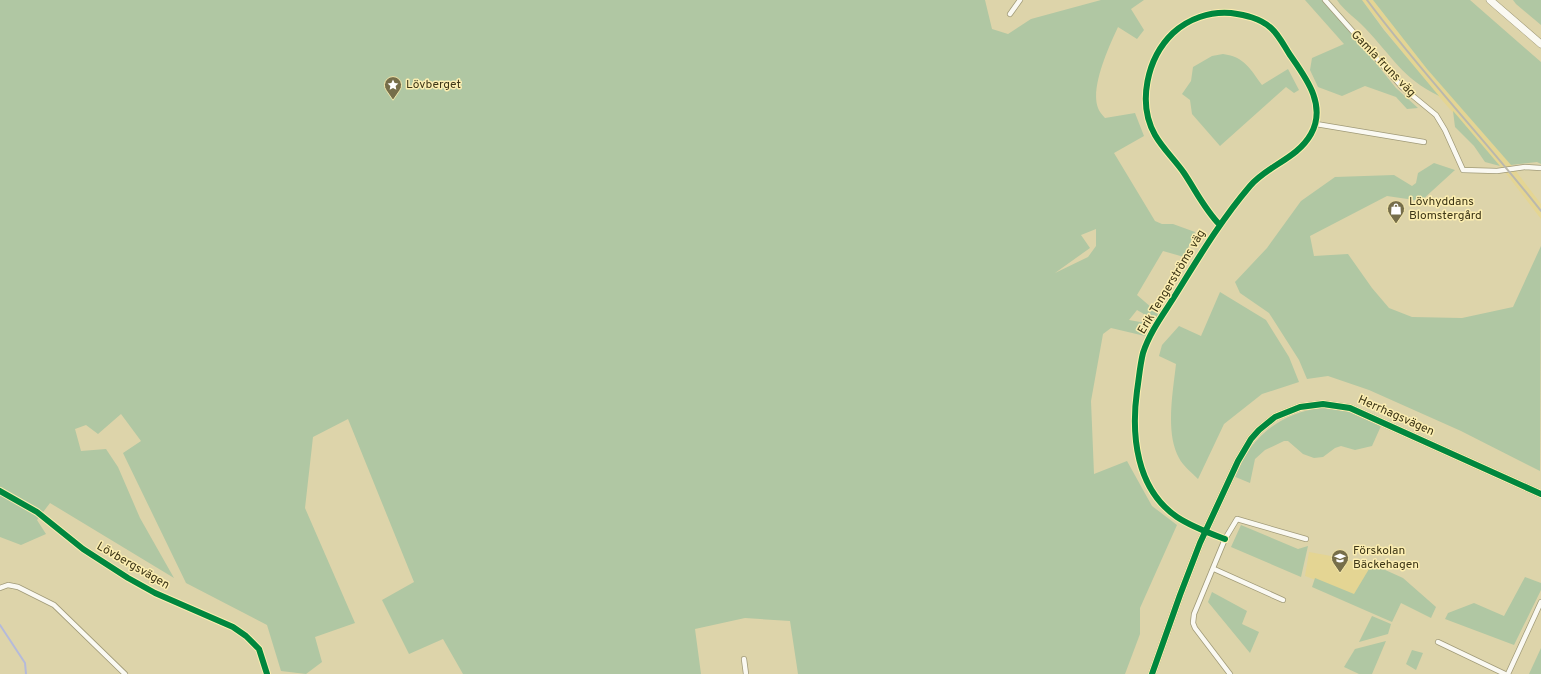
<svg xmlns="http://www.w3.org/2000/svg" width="1541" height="674" font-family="Overpass,sans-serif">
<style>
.built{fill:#e4d593}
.green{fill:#b0c7a3;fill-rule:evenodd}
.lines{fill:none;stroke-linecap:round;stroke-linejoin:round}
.stream{stroke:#b5bada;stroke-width:2}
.street-casing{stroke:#a09a78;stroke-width:6}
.secondary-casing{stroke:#a09a78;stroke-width:8}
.primary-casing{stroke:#a09a78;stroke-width:8}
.street{stroke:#faf9f2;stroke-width:4.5}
.secondary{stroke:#faf9f2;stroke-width:7}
.primary{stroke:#faf9f2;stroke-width:7}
.rail{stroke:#bab8ad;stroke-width:2}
.cycleway-casing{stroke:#fceeb1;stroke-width:8}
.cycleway{stroke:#00873e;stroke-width:6}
.labels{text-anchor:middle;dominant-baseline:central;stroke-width:3;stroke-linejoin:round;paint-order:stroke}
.street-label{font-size:12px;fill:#3e3717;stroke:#fceeb1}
.poi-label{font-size:12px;fill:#3e3717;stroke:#fceeb1;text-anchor:start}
</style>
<rect width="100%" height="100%" fill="#ddd4aa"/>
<g class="built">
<path d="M 1362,0 L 1373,0 L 1427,69 L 1512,166 L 1541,204 L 1541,219 L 1505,172 L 1420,75 Z"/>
<path d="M 1309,552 L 1342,558 L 1376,570 L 1361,597 L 1305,576 Z"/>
</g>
<g class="green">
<path d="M 0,0 L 985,0 L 992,29 L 1008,34 L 1031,19 L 1101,0 L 1144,0 L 1131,9 L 1144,30 L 1137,39 L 1118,27 C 1109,46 1090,88 1098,108 C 1099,111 1102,115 1105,118 L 1135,113 L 1144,136 L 1114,153 L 1155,221 L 1162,224 L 1173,224 L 1195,232 L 1184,257 L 1163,251 L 1137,295 L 1159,314 L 1154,320 L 1137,310 L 1129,320 L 1146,323 L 1149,329 L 1145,336 L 1111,328 L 1103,334 L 1091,401 L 1094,474 L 1127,461 L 1152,506 L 1177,525 L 1140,608 L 1140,634 L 1125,674 L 798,674 L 790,621 L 745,618 L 695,629 L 701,674 L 463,674 L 443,639 L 409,654 L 382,600 L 414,582 L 348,419 L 313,437 L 305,508 L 355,623 L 315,637 L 322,662 L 306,674 L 281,671 L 267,625 L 186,583 L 123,453 L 141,441 L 121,414 L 98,434 L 86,425 L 75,429 L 81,451 L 106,449 L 118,467 L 140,518 L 174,578 L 50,503 L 37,520 L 46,534 L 21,545 L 0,537 ZM 1096,229 L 1096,246 L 1088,257 L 1055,273 L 1090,248 L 1081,235 Z"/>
<path d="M 1305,0 L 1325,0 L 1396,88 L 1418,108 L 1407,109 L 1396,97 L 1365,86 L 1342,96 L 1318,87 L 1310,70 L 1312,58 L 1344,44 Z"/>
<path d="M 1337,0 L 1362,0 L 1384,30 L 1439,96 C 1402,78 1392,56 1365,28 C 1356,18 1344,11 1337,0 Z"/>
<path d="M 1373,0 L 1470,0 L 1541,62 L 1541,164 L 1537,162 L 1511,165 L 1427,69 Z"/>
<path d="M 1513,0 L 1541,0 L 1541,25 L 1516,4 Z"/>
<path d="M 1223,54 C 1245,57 1250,69 1262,85 L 1288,69 L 1299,90 L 1294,93 L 1286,87 L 1220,146 L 1192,114 L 1190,100 L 1182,94 L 1191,81 L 1193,67 L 1212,56 Z"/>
<path d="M 1453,111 L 1454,112 L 1500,166 L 1485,162 L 1474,146 L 1455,127 Z"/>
<path d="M 1434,163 L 1455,170 L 1421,201 L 1387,196 L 1310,236 L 1314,256 L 1348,254 L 1372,288 L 1389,308 L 1412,317 L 1462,318 L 1513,307 L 1541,246 L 1540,471 L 1461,431 L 1369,390 L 1328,376 L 1307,379 L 1299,360 L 1269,313 L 1240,293 L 1235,282 L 1267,248 L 1301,201 L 1335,177 L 1394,175 L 1412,186 L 1416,183 L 1418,173 Z"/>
<path d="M 1220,292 L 1266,320 L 1289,357 L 1299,382 L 1262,394 L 1224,424 L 1198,479 C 1192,473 1183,466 1179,458 C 1165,433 1173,392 1176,364 L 1159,356 L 1162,345 L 1179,326 L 1201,336 Z"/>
<path d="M 1324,407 L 1348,410 L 1381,426 L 1372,446 L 1355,450 L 1341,446 L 1335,448 L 1323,457 L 1314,458 L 1303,454 L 1288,441 L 1284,441 L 1265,450 L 1255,459 L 1250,483 L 1233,476 C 1254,435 1278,414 1324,407 Z"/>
<path d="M 1241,525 L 1298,549 L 1308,546 L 1301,577 L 1231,547 Z"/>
<path d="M 1372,564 L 1403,578 L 1436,607 L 1431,618 L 1401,603 L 1392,622 L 1312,587 L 1315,578 L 1354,594 Z"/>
<path d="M 1525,577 L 1541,583 L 1541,590 L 1514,645 L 1445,619 L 1448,613 L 1474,603 L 1504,616 Z"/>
<path d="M 1212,592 L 1247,611 L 1242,624 L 1259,632 L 1250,653 L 1208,602 Z"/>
<path d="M 1372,616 L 1391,624 L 1388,634 L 1359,642 Z"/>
<path d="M 1386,641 L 1372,674 L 1359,674 L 1344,667 L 1355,649 Z"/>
<path d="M 1541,648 L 1541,674 L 1529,674 Z"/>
<path d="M 1412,650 L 1423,653 L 1416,670 L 1406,664 Z"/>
</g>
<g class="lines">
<path class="stream" d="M 0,625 L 25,663 L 26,674"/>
<g class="street-casing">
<g id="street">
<path d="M 1325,0 L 1402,87 L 1436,115 L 1445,130 L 1463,170 L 1497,171 L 1525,167 L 1541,168"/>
<path d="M 1010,14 L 1020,0"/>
<path d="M 1316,124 L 1424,142"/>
<path d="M 1220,225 C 1205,210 1196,191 1184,173 C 1175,160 1163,149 1155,135 C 1137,103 1147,58 1173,33 C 1188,19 1210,11 1231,13 C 1245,15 1260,18 1271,28 C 1279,35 1284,46 1290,55 C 1306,78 1327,105 1311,134 C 1297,159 1268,165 1250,186 C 1221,220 1199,257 1176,294 C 1165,312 1150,331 1143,353 C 1140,365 1139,378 1137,391 C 1131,435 1136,489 1177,517 C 1192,527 1209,533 1225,539"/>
<path d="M 0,491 L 37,512 L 83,549 L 128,578 L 155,593 L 233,627 L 246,636 L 259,649 L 267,674"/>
<path d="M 1214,569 L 1283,600"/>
<path d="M 0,588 L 8,585 L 18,587 L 54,605 L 125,674"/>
<path d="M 1438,642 L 1505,674"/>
<path d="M 744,659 L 746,674"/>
<path d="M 1230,674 L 1195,628 L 1193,623 L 1194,614 L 1225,539 L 1237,519 L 1306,539"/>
<path d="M 1508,674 L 1541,602"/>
</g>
</g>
<g class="secondary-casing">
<path id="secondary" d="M 1152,674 L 1180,595 L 1200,543 L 1238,461 L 1251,439 L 1259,430 L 1275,417 L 1300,407 L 1323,404 L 1350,408 L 1541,494"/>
</g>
<g class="primary-casing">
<path id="primary" d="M 1490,0 L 1541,44"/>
</g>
<use href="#street" class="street"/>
<use href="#secondary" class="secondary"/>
<use href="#primary" class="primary"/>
<path class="rail" d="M 1367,0 C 1422,74 1485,139 1541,211"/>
<g class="cycleway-casing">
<g id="cycleway">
<path d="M 1220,225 C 1205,210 1196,191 1184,173 C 1175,160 1163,149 1155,135 C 1137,103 1147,58 1173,33 C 1188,19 1210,11 1231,13 C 1245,15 1260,18 1271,28 C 1279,35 1284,46 1290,55 C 1306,78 1327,105 1311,134 C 1297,159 1268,165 1250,186 C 1221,220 1199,257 1176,294 C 1165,312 1150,331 1143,353 C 1140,365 1139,378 1137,391 C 1131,435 1136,489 1177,517 C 1192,527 1209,533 1225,539"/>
<path d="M 0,491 L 37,512 L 83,549 L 128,578 L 155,593 L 233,627 L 246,636 L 259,649 L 267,674"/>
<path d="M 1152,674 L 1180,595 L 1200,543 L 1238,461 L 1251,439 L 1259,430 L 1275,417 L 1300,407 L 1323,404 L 1350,408 L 1541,494"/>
</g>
</g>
<use href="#cycleway" class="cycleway"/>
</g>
<defs>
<g id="sight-pin" transform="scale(0.9)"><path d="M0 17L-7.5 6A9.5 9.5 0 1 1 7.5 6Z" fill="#766e4a" stroke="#fceeb1"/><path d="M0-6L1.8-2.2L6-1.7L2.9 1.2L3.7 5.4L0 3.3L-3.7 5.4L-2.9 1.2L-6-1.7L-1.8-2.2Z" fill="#fff"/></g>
<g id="shop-pin" transform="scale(0.9)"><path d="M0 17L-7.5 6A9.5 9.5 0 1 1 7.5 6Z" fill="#766e4a" stroke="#fceeb1"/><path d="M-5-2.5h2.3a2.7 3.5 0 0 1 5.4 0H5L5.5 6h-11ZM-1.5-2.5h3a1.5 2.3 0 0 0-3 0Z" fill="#fff"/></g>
<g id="school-pin" transform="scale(0.9)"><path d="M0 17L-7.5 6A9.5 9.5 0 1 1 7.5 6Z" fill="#766e4a" stroke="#fceeb1"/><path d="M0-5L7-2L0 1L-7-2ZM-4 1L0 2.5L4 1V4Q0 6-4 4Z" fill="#fff"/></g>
</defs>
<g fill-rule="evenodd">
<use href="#sight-pin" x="393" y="85"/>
<use href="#shop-pin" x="1396" y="209"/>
<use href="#school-pin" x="1340" y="558"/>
</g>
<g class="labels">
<g class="street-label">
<text transform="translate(1383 64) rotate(46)">Gamla fruns väg</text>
<text transform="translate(1172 282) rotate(-59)">Erik Tengerströms väg</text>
<text transform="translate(1396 416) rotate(24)">Herrhagsvägen</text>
<text transform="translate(133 566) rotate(30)">Lövbergsvägen</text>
</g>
<g class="poi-label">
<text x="406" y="85">Lövberget</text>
<text x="1409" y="202">Lövhyddans<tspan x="1409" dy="14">Blomstergård</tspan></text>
<text x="1353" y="551">Förskolan<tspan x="1353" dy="14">Bäckehagen</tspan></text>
</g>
</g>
</svg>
